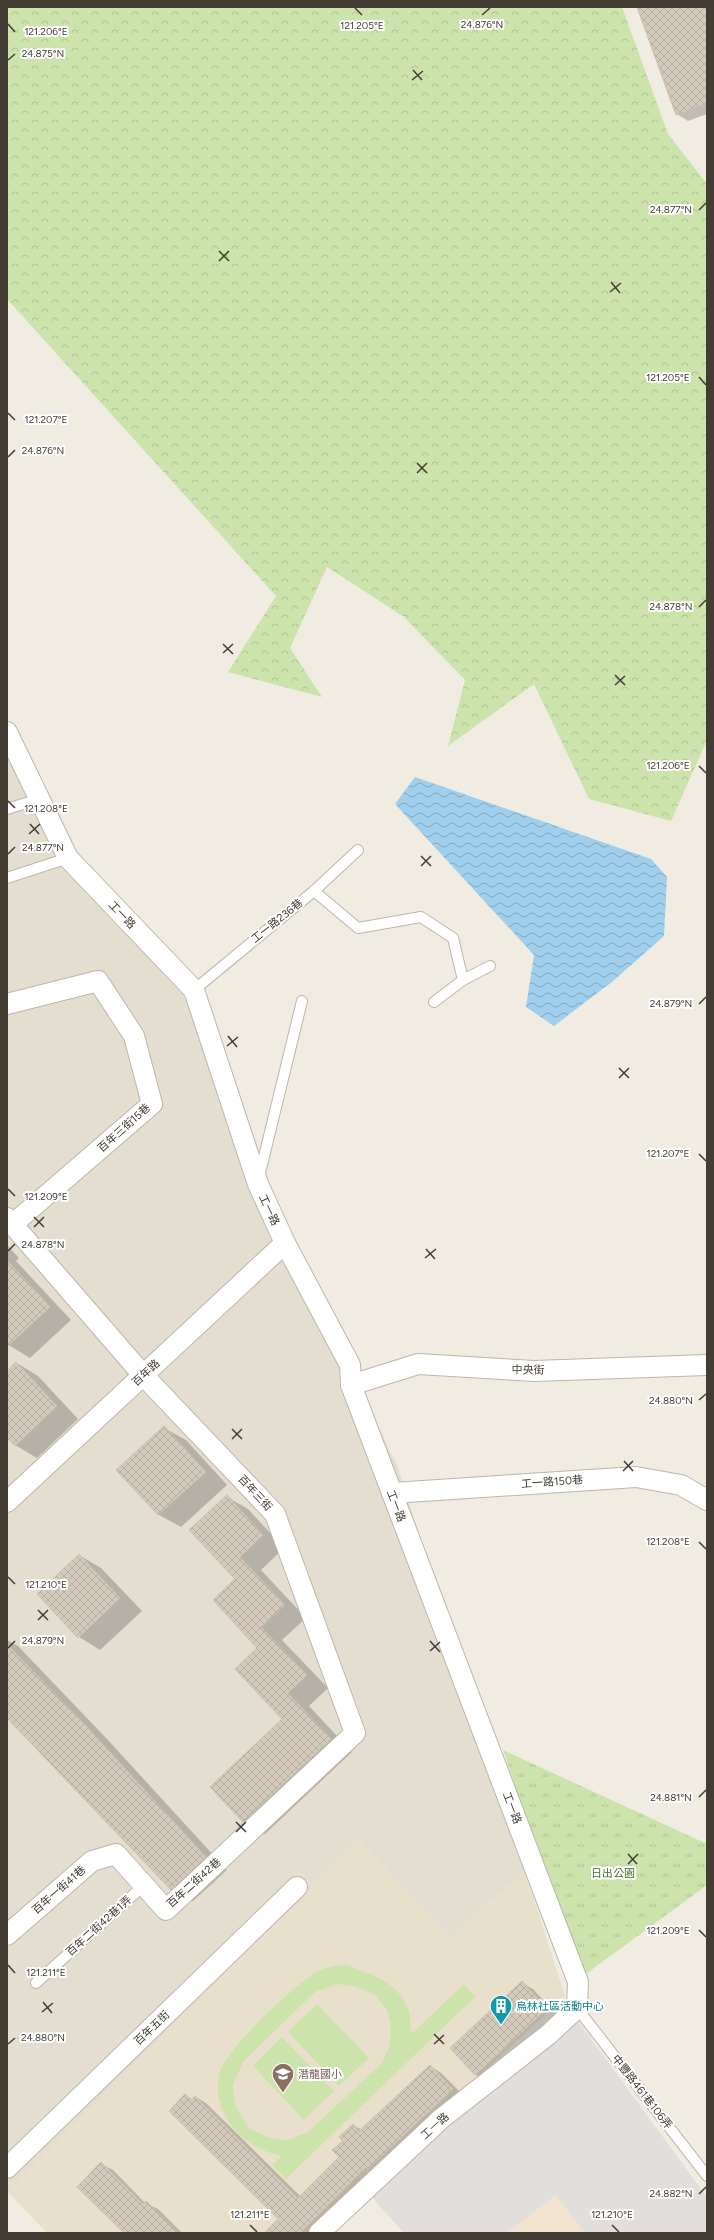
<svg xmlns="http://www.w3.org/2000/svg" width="714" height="2240" font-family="Figtree,'Noto Sans TC',sans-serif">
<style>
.residential{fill:#e4ded1}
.commercial{fill:#f3e2cd}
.education{fill:#e9e0cc}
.forest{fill:url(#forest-crowns)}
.park{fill:url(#park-tufts)}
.pitch{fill:#cce4ac;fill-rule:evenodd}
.parking{fill:#e1dedb}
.water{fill:url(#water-waves)}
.shadow{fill:#0003}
.building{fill:url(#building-cross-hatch);stroke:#ccbfac}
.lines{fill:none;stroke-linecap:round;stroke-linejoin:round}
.lane-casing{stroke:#beb6a9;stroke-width:12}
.street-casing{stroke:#beb6a9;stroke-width:22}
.lane{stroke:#fff;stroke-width:10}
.street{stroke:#fff;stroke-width:20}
.ticks{fill:none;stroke:#423c33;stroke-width:1.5}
.labels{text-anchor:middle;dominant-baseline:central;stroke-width:4;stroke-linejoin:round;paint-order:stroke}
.street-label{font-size:11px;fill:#423c33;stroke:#fff}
.park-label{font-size:11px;fill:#46702a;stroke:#fff}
.culture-label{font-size:11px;fill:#0d838f;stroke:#fff;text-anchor:start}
.education-label{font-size:11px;fill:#785e54;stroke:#fff;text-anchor:start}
.ticks-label{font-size:10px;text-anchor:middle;fill:#423c33;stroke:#fff;stroke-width:4;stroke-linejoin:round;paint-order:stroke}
</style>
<defs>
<pattern id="forest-crowns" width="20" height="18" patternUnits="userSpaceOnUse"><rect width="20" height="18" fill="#cce4ac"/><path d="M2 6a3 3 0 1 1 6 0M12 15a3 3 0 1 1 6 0" fill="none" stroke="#b0c494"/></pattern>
<pattern id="park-tufts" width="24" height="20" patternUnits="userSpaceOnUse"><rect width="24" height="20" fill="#cce4ac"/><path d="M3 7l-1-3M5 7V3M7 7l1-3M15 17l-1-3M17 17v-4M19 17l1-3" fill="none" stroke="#b0c494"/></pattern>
<pattern id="water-waves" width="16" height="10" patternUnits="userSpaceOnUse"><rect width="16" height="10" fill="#9fcfec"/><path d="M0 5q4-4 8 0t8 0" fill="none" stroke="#83a9c0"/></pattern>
<pattern id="building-cross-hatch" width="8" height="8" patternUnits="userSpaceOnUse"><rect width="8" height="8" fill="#d4cabb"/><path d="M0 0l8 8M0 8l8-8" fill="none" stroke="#b7aea1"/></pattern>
</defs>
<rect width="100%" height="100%" fill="#f0ece2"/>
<path class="residential" d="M 7,738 L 72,868 L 183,994 L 265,1198 L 398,1467 L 525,1871 L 450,1938 L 359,1840 L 8,2192 Z"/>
<path class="commercial" d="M 557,2195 L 585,2233 L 507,2233 Z"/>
<path class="education" d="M 359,1840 L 450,1938 L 525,1871 L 565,1996 L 311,2233 L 47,2233 L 8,2192 Z"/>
<path class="forest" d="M 7,7 L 622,7 L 668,134 L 707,184 L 707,740 L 671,821 L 589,799 L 534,684 L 448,746 L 465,680 L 404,617 L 327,567 L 290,648 L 322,697 L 228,672 L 276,596 L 7,299 Z"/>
<path class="park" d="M 503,1750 L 707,1844 L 707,1885 L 579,1979 Z"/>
<g class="pitch">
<path d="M 347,1965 C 370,1973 403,1985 409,2012 C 411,2020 410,2027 411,2034 L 464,1984 L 475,1997 L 286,2179 L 272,2165 L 282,2156 C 245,2150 208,2112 220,2071 C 227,2049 294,1985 315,1973 C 325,1967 335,1965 347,1965 ZM 338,1984 L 356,1987 L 374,1994 L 387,2010 L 391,2025 L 390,2045 L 382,2063 L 308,2132 L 287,2140 L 267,2137 L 249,2128 L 235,2105 L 233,2085 L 243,2062 L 315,1992 Z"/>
<path d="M 317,2004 L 369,2058 L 339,2086 L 288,2032 Z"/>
<path d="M 282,2037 L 334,2091 L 304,2120 L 253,2066 Z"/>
</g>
<path class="parking" d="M 577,2020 L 707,2197 L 707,2233 L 585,2233 L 556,2195 L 507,2233 L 404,2233 L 369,2194 Z"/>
<path class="water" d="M 415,777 L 651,859 L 667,877 L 664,936 L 613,981 L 554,1026 L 526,1007 L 534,955 L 395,804 Z"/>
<g class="shadow">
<path d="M 638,7 L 707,7 L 707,114 L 688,121 L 677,114 Z"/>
<path d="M 7,1245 L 19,1258 L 16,1261 L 71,1320 L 30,1358 L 7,1344 Z"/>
<path d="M 17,1363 L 38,1376 L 78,1419 L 37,1458 L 15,1445 L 7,1436 L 7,1372 Z"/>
<path d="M 164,1428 L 186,1440 L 227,1485 L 181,1527 L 159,1515 L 118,1470 Z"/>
<path d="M 227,1497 L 248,1509 L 284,1548 L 261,1570 L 306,1618 L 282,1640 L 328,1688 L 309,1706 L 352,1752 L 265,1834 L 243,1821 L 283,1719 L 236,1579 Z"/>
<path d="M 79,1555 L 101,1568 L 142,1611 L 100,1650 L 79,1637 Z"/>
<path d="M 7,1640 L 18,1646 L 107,1739 L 227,1870 L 193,1901 L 172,1889 L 7,1716 Z"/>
<path d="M 522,1983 L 533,1989 L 558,2016 L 488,2081 L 476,2075 L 451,2048 Z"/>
<path d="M 430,2066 L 441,2073 L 464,2096 L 319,2233 L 265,2233 L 279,2219 L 186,2095 L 193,2100 L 196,2097 L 207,2104 L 301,2197 L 341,2157 L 344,2141 L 353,2125 L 362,2130 Z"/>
<path d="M 101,2164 L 113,2170 L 145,2203 L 158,2209 L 182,2233 L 125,2233 Z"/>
</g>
<g class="building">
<path d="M 637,7 L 707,7 L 707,103 L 676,115 Z"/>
<path d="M 7,1260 L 50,1307 L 7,1347 Z"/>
<path d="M 16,1362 L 57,1406 L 15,1446 L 7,1438 L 7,1371 Z"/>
<path d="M 164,1426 L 206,1472 L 158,1515 L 116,1470 Z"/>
<path d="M 227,1495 L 263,1535 L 240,1557 L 285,1605 L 261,1627 L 307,1675 L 288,1693 L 331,1739 L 243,1822 L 210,1787 L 282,1719 L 235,1669 L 257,1648 L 213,1600 L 235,1579 L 189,1530 Z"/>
<path d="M 79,1554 L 120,1598 L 78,1638 L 37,1594 Z"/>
<path d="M 7,1644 L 86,1726 L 206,1857 L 171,1890 L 7,1718 Z"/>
<path d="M 522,1981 L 547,2009 L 475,2075 L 450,2048 Z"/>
<path d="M 430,2065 L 453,2089 L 368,2169 L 366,2167 L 300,2233 L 264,2233 L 278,2219 L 169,2111 L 185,2094 L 191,2100 L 195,2096 L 298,2198 L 339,2157 L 332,2150 L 343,2141 L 339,2137 L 353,2124 L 359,2131 Z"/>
<path d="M 101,2162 L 143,2204 L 146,2201 L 178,2233 L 124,2233 L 77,2187 Z"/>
</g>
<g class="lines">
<g class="lane-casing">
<g id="lane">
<path d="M 7,809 L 39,799"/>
<path d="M 7,878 L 68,858"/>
<path d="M 314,891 L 358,928 L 421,917 L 453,938 L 463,980 L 490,966"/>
<path d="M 194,990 L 314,891 L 358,850"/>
<path d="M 434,1002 L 463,980"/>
<path d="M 259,1177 L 302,1001"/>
<path d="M 36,1983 L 144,1885"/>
<path d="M 577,2008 L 707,2176"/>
</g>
</g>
<g class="street-casing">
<g id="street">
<path d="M 7,732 L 68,858 L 194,990 L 258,1184 L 285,1243 L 350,1365 L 351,1385 L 578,1982 L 577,2008 L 548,2035 L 442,2118 L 319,2233"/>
<path d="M 7,1004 L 98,981 L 134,1036 L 152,1104 L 13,1224"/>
<path d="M 7,1218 L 143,1375 L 275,1514 L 355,1733 L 166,1910 L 116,1854 L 92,1861 L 7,1935"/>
<path d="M 351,1385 L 418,1364 L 534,1371 L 707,1365"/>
<path d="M 392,1493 L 636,1477 L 681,1485 L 707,1500"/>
<path d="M 7,1502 L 285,1243"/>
<path d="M 7,2168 L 297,1887"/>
</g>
</g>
<use href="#lane" class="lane"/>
<use href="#street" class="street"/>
</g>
<path class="ticks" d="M 355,8 L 362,15M 482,15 L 490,8M 8,24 L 15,32M 8,60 L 15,54M 413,70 L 422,80M 412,80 L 423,71M 699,210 L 706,203M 219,251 L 229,261M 219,261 L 229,251M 611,282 L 620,293M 610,292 L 621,283M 699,377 L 706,385M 8,413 L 15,420M 8,457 L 15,450M 417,463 L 427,473M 417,473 L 427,463M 699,607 L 706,600M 223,644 L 233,654M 223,653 L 233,644M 615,675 L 625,685M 615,685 L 625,676M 699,766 L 706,773M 8,801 L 15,808M 30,824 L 39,834M 29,834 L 40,824M 8,854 L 15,847M 421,856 L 431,866M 421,866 L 431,856M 699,1004 L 706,997M 228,1036 L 237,1047M 227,1046 L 238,1037M 619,1068 L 629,1078M 619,1078 L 629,1068M 699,1154 L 706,1161M 8,1189 L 15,1196M 34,1217 L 44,1227M 34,1227 L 44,1217M 426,1249 L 435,1259M 8,1251 L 15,1244M 425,1258 L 436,1249M 699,1400 L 706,1394M 232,1429 L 242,1439M 232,1439 L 242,1429M 624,1461 L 633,1471M 623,1471 L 633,1461M 699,1542 L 706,1549M 8,1577 L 15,1584M 38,1610 L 48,1620M 38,1620 L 48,1610M 430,1641 L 440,1652M 8,1648 L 15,1641M 430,1651 L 440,1642M 699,1797 L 706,1790M 236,1822 L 246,1832M 236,1832 L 246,1822M 628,1854 L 637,1864M 628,1864 L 638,1854M 699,1930 L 706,1937M 8,1965 L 15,1973M 43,2002 L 52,2013M 42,2012 L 53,2003M 434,2034 L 444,2044M 8,2044 L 15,2038M 434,2044 L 444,2035M 699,2194 L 706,2187M 250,2225 L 257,2232M 612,2225 L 619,2232"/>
<defs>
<g id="building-pin" transform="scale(1.15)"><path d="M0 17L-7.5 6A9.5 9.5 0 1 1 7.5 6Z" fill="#0f9aa8" stroke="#fff"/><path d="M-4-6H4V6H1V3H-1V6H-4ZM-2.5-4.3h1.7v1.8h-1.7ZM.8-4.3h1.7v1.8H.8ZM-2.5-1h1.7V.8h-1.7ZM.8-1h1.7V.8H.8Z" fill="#fff"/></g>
<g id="school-pin" transform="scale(1.15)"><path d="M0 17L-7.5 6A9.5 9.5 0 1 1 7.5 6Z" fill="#8d6e63" stroke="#fff"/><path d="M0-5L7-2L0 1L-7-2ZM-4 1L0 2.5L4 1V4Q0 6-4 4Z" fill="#fff"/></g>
</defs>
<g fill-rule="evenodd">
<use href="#building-pin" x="501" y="2006"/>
<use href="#school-pin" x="283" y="2074"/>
</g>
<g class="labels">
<g class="street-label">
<text transform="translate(122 915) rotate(46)">工一路</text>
<text transform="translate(277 921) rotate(-39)">工一路236巷</text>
<text transform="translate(124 1128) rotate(-42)">百年三街15巷</text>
<text transform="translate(269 1210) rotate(65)">工一路</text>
<text transform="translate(528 1370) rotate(1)">中央街</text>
<text transform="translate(146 1373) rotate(-43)">百年路</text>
<text transform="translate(552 1482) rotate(-4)">工一路150巷</text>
<text transform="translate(255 1493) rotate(47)">百年三街</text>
<text transform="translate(396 1506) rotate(69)">工一路</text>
<text transform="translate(512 1808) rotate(69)">工一路</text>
<text transform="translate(194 1883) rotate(-42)">百年二街42巷</text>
<text transform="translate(59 1890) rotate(-41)">百年一街41巷</text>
<text transform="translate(99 1926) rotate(-42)">百年二街42巷1弄</text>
<text transform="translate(152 2028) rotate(-44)">百年五街</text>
<text transform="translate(642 2092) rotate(52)">中豐路461巷106弄</text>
<text transform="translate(435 2126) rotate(-42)">工一路</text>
</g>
<g class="park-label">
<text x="613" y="1873">日出公園</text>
</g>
<g class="culture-label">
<text x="516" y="2006">烏林社區活動中心</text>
</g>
<g class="education-label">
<text x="298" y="2074">潛龍國小</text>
</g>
</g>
<g class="ticks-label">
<text x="482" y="28">24.876°N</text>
<text x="362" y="29">121.205°E</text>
<text x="46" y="35">121.206°E</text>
<text x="43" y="57">24.875°N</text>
<text x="671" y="213">24.877°N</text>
<text x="668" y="381">121.205°E</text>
<text x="46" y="423">121.207°E</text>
<text x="43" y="454">24.876°N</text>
<text x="671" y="610">24.878°N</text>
<text x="668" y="769">121.206°E</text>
<text x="46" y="812">121.208°E</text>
<text x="43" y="851">24.877°N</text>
<text x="671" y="1007">24.879°N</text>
<text x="668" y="1157">121.207°E</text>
<text x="46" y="1200">121.209°E</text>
<text x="43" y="1248">24.878°N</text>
<text x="671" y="1404">24.880°N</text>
<text x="668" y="1545">121.208°E</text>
<text x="46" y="1588">121.210°E</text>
<text x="43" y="1644">24.879°N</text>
<text x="671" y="1801">24.881°N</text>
<text x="668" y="1934">121.209°E</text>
<text x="46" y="1976">121.211°E</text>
<text x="43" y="2041">24.880°N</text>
<text x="671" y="2197">24.882°N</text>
<text x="250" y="2218">121.211°E</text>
<text x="612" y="2218">121.210°E</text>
</g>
<rect width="714" height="2240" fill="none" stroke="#423c33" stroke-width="16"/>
</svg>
